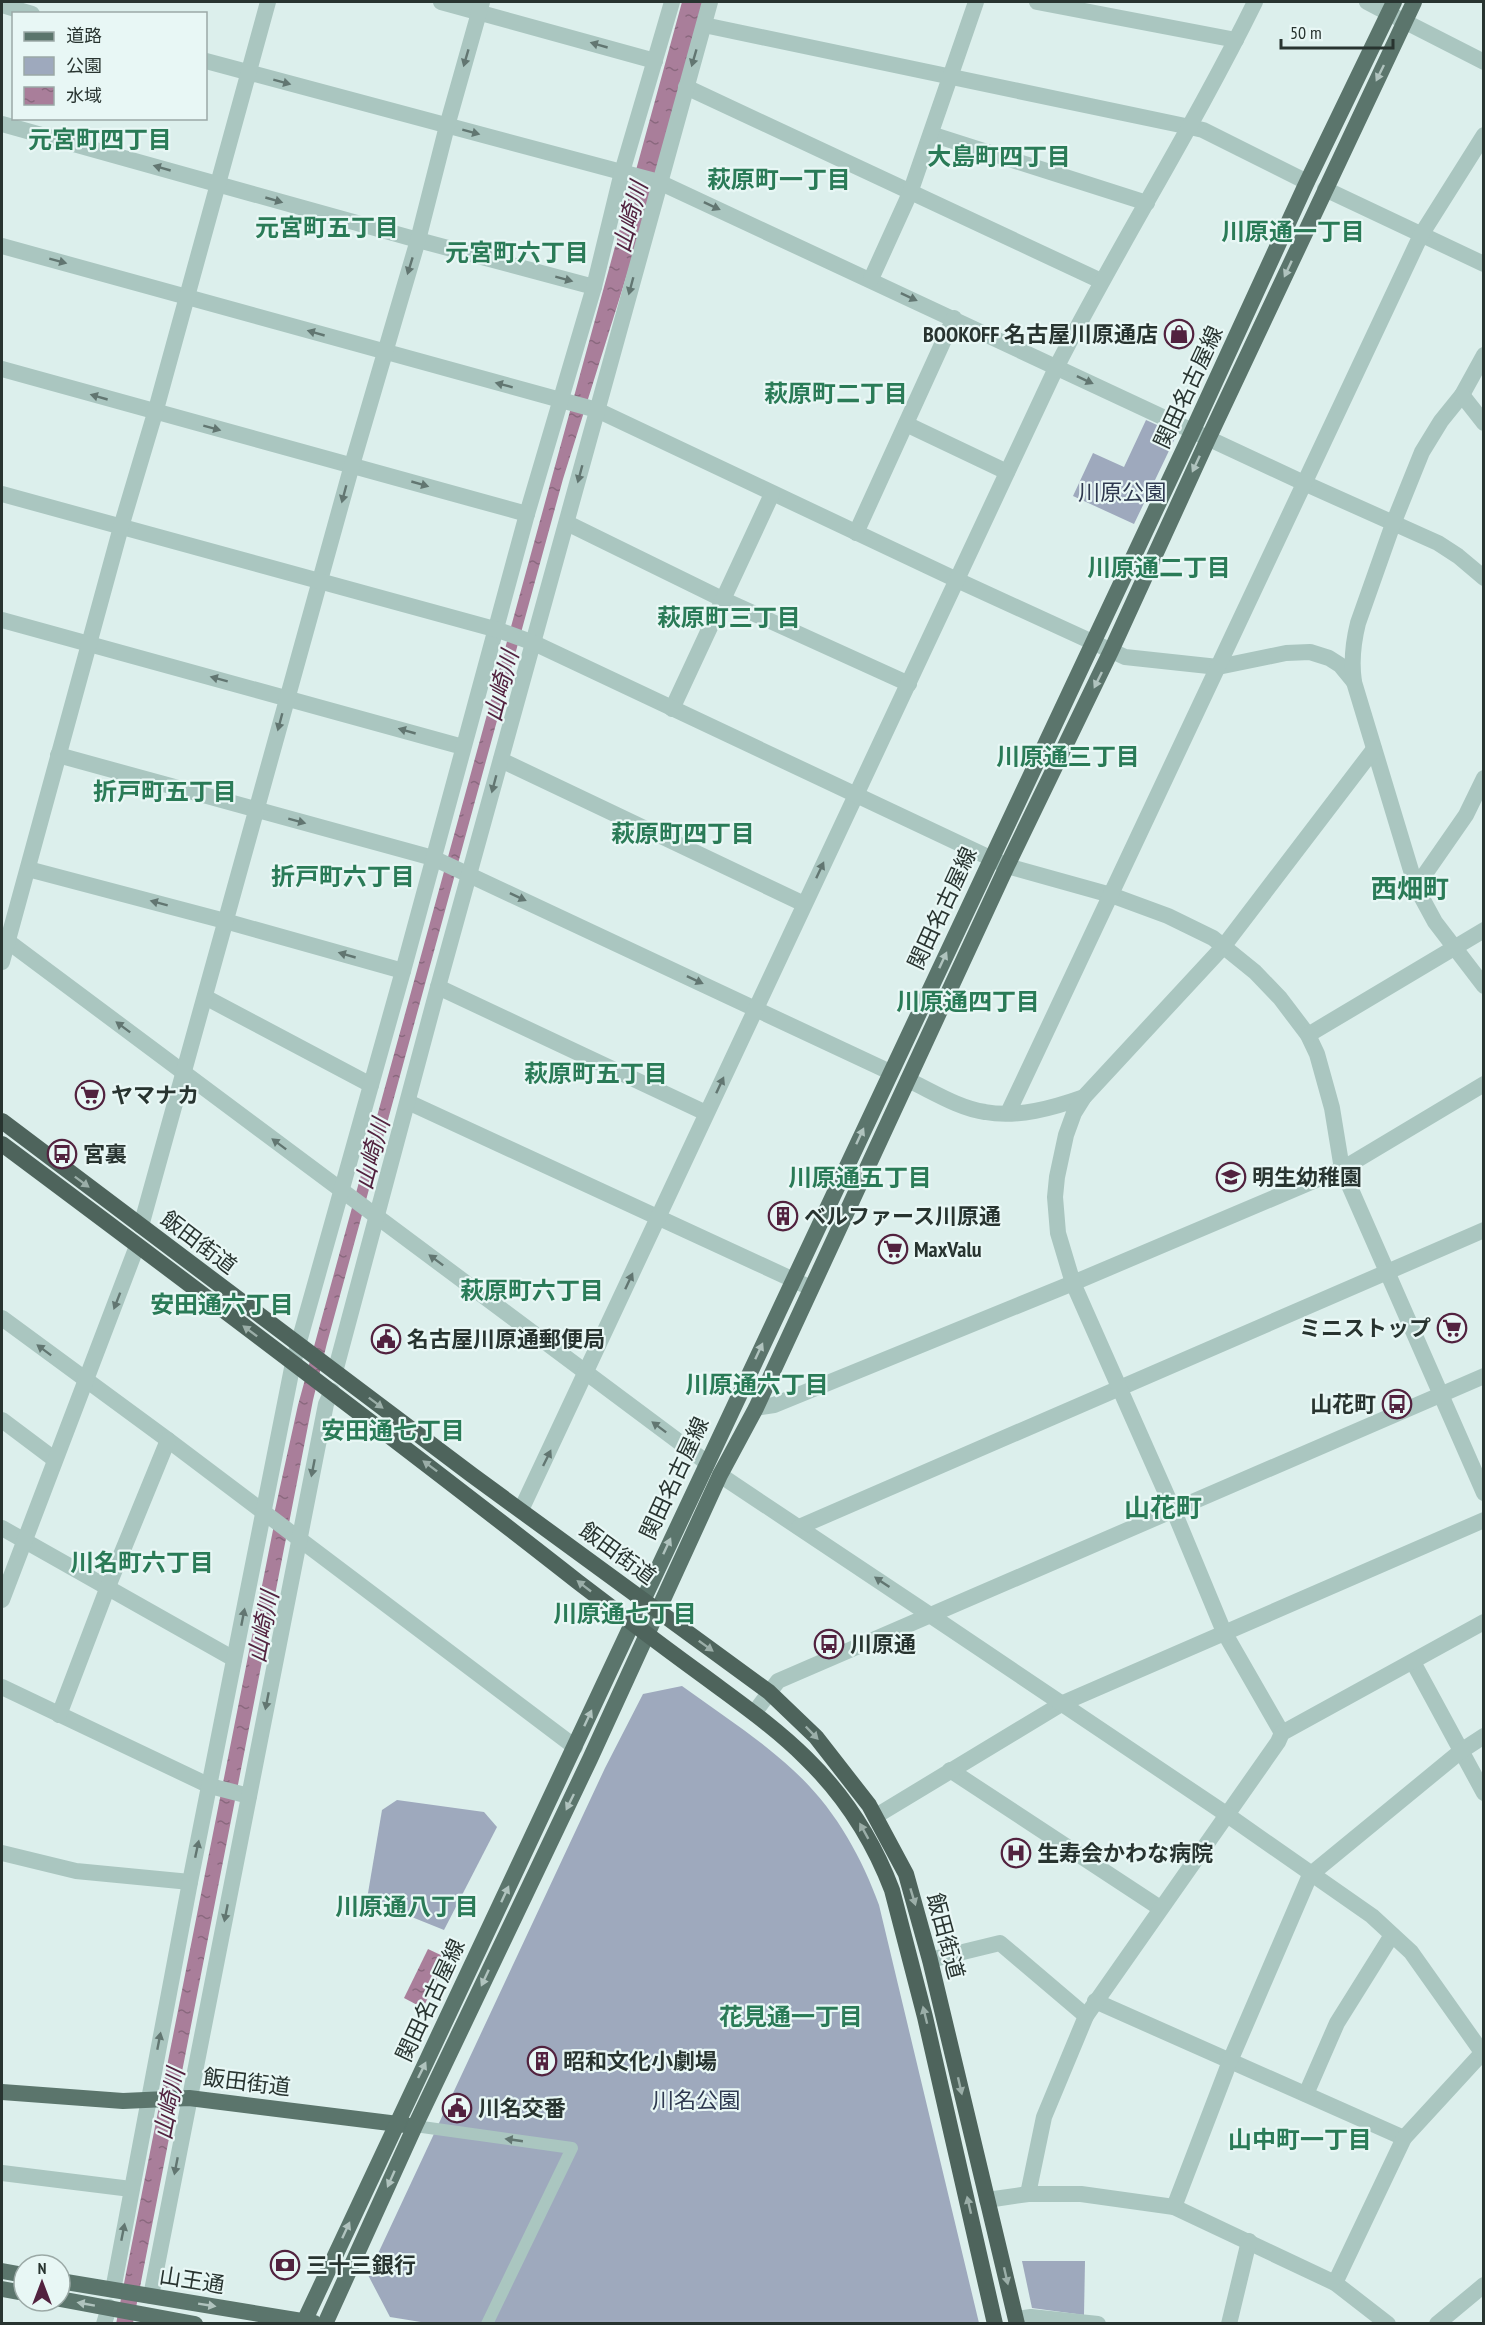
<svg xmlns="http://www.w3.org/2000/svg" width="1485" height="2325" font-family="'PT Sans Narrow','Noto Sans JP',sans-serif">
<style>
.park{fill:#9ea9bd}
.water{fill:url(#water-ripples)}
.lines{fill:none;stroke-linecap:round;stroke-linejoin:round}
.pedestrian{stroke:#aac6c0;stroke-width:12}
.minor{stroke:#aac6c0;stroke-width:16}
.tertiary{stroke:#aac6c0;stroke-width:16}
.primary{stroke:#5b756c;stroke-width:16}
.trunk{stroke:#4e645c;stroke-width:16}
.oneway{fill:#627671}
.oneway2{fill:#b0c3be}
.oneway3{fill:#9baea8}
.labels{text-anchor:middle;dominant-baseline:central;stroke-width:4.5;stroke-linejoin:round;paint-order:stroke}
.poi-label{font-size:22px;font-weight:bold;fill:#283430;stroke:#e8f7f5;text-anchor:start}
.street-label{font-size:22px;fill:#283430;stroke:#e8f7f5}
.park-label{font-size:22px;fill:#2f3950;stroke:#e8f7f5}
.neighbourhood-label{font-size:24px;font-weight:bold;fill:#2a7b57;stroke:#e8f7f5}
.water-label{font-size:24px;font-style:italic;fill:#52223f;stroke:#e8f7f5}
.quarter-label{font-size:26px;font-weight:bold;fill:#2a7b57;stroke:#e8f7f5}
</style>
<defs>
<pattern id="water-ripples" width="26" height="14" patternUnits="userSpaceOnUse" patternTransform="scale(1.5)"><rect width="26" height="14" fill="#a97e9a"/><path d="M2 4q2-2 4 0t4 0M15 11q2-2 4 0t4 0" fill="none" stroke="#8a687e"/></pattern>
</defs>
<rect width="100%" height="100%" fill="#dcefec"/>
<g class="park">
<path d="M 1146,420 L 1177,434 L 1134,524 L 1073,496 L 1093,453 L 1124,467 Z"/>
<path d="M 682,1686 C 719,1713 760,1739 793,1770 C 833,1806 861,1855 879,1905 L 979,2323 L 427,2323 L 390,2317 L 368,2275 L 605,1768 L 643,1694 Z"/>
<path d="M 397,1800 L 484,1812 L 497,1827 L 444,1930 L 367,1899 L 382,1810 Z"/>
<path d="M 1022,2261 L 1085,2261 L 1084,2315 L 1032,2308 Z"/>
</g>
<g class="water">
<path d="M 682,2 L 703,2 L 654,188 L 563,479 L 327,1343 L 313,1400 L 133,2323 L 116,2324 L 273,1530 L 275,1510 L 298,1405 Z"/>
<path d="M 428,1949 L 447,1958 L 423,2008 L 404,1998 Z"/>
</g>
<g class="lines">
<path class="pedestrian" d="M 415,2126 L 572,2148 L 487,2324"/>
<g class="minor">
<path d="M 441,2 L 655,61"/>
<path d="M 1037,2 L 1236,40"/>
<path d="M 1367,2 L 1388,13"/>
<path d="M 2,5 L 32,14"/>
<path d="M 704,25 L 1190,127 L 1203,130 L 1307,182"/>
<path d="M 206,61 L 659,182 L 1304,483 L 1438,543 L 1458,556 L 1484,578"/>
<path d="M 686,87 L 1101,281"/>
<path d="M 2,124 L 418,240 L 594,287"/>
<path d="M 931,134 L 1147,203"/>
<path d="M 1325,189 L 1484,264"/>
<path d="M 2,246 L 597,410 L 957,580 L 1125,657 L 1218,667 L 1286,653 L 1310,652 L 1329,658 L 1340,665 L 1354,682"/>
<path d="M 871,279 L 910,193 L 976,2"/>
<path d="M 1484,355 L 1462,395 L 1441,421 L 1422,452 L 1393,524 L 1358,623 C 1353,643 1351,662 1354,682 L 1416,887 L 1435,922 L 1484,986"/>
<path d="M 2,369 L 527,514"/>
<path d="M 1462,395 L 1484,423"/>
<path d="M 906,424 L 1007,472"/>
<path d="M 567,523 L 722,599 L 909,684"/>
<path d="M 856,533 L 954,318"/>
<path d="M 2,620 L 463,747"/>
<path d="M 672,709 L 772,494"/>
<path d="M 58,755 L 433,858 L 890,1072"/>
<path d="M 501,760 L 804,904"/>
<path d="M 1007,866 L 1111,895 L 1168,916 L 1213,938 L 1255,972 L 1280,998 L 1308,1035 L 1317,1054 L 1332,1108 L 1342,1169 L 1484,1493"/>
<path d="M 28,869 L 225,921 L 403,971"/>
<path d="M 1416,887 L 1466,815 L 1484,778"/>
<path d="M 2,937 L 706,1462"/>
<path d="M 438,987 L 706,1113"/>
<path d="M 205,997 L 371,1085"/>
<path d="M 1308,1035 L 1484,930"/>
<path d="M 908,1080 C 932,1091 958,1108 985,1112 C 1018,1118 1053,1108 1084,1097"/>
<path d="M 408,1102 L 811,1288"/>
<path d="M 1008,1113 L 1421,235 L 1484,135"/>
<path d="M 141,1226 L 352,465 L 418,240 L 447,126 L 482,2"/>
<path d="M 2,1318 L 168,1440 L 575,1747"/>
<path d="M 335,1372 L 438,987 L 710,2"/>
<path d="M 756,1408 L 774,1405 L 1073,1283 L 1342,1169 L 1484,1084"/>
<path d="M 2,1420 L 54,1459"/>
<path d="M 720,1475 L 930,1615"/>
<path d="M 521,1510 L 1057,366 C 1120,243 1194,126 1255,2"/>
<path d="M 799,1527 L 1484,1230"/>
<path d="M 2,1528 L 234,1659"/>
<path d="M 2,1600 L 137,1246"/>
<path d="M 1413,1662 L 1484,1793"/>
<path d="M 2,1687 L 210,1786 L 249,1796"/>
<path d="M 59,1715 L 107,1589 L 168,1440"/>
<path d="M 1282,1733 L 1224,1632 L 1173,1509 L 1073,1283 L 1058,1233 L 1055,1197 L 1057,1177 L 1066,1135 L 1074,1113 L 1084,1097 L 1223,947 L 1374,749"/>
<path d="M 950,1770 L 1160,1908"/>
<path d="M 876,1816 L 1063,1703 L 1484,1520"/>
<path d="M 2,1853 L 76,1871 L 190,1882"/>
<path d="M 930,1960 L 1000,1943 L 1086,2016"/>
<path d="M 1095,2001 L 1404,2138"/>
<path d="M 1306,2094 L 1337,2023 L 1392,1935"/>
<path d="M 2,2173 L 131,2189"/>
<path d="M 1028,2194 L 1044,2117 L 1086,2016 L 1278,1742 L 1282,1733 L 1484,1622"/>
<path d="M 987,2200 L 1028,2194 L 1081,2194 L 1174,2207 L 1335,2283 L 1388,2324"/>
<path d="M 1174,2207 L 1230,2061 L 1310,1875 L 1461,1751 L 1484,1736"/>
<path d="M 1335,2283 L 1404,2138 L 1484,2051"/>
<path d="M 113,2290 L 190,1882 L 293,1363 L 403,971 L 527,514 L 594,287 L 622,172 L 672,2"/>
<path d="M 151,2296 L 326,1404 L 332,1391"/>
<path d="M 1016,2319 L 1031,2317 L 1098,2324"/>
<path d="M 104,2324 L 109,2307"/>
<path d="M 1229,2324 L 1249,2241"/>
</g>
<g class="tertiary">
<path d="M 1394,16 L 1484,62"/>
<path d="M 2,494 L 498,630 L 534,643 L 1007,866"/>
<path d="M 2,962 L 121,527 L 155,413 L 268,2"/>
<path d="M 930,1615 L 1226,1814 L 1372,1916 L 1411,1952 L 1484,2055"/>
<path d="M 754,1713 L 778,1681 L 1484,1376"/>
<path d="M 1437,2324 L 1484,2285"/>
</g>
<g class="primary">
<path d="M 2,2092 L 123,2101 L 189,2098 L 406,2125"/>
<path d="M 2,2271 L 24,2275"/>
<path d="M 60,2281 L 314,2323"/>
<path d="M 2,2289 L 24,2293"/>
<path d="M 60,2299 L 195,2324"/>
<path d="M 303,2324 L 1193,430 L 1307,182 L 1394,2"/>
<path d="M 325,2324 L 415,2126 L 590,1759 L 720,1475 L 756,1408 L 1007,866 L 1111,651 L 1209,437 L 1414,2"/>
</g>
<g class="trunk">
<path d="M 2,1121 L 472,1475 L 769,1692 L 816,1737 L 869,1805 L 906,1874 L 930,1960 L 1017,2324"/>
<path d="M 2,1144 C 195,1288 388,1433 578,1582 C 620,1614 662,1646 705,1677 C 740,1703 776,1728 806,1758 C 845,1796 873,1840 892,1890 L 925,2017 L 995,2324"/>
</g>
</g>
<defs><path id="oneway-solid" d="M-6-.8H1V-3.2L6.5 0L1 3.2V.8H-6Z" transform="scale(1.5)"/></defs>
<g class="oneway">
<use href="#oneway-solid" transform="translate(599 45) rotate(-164)"/>
<use href="#oneway-solid" transform="translate(466 58) rotate(106)"/>
<use href="#oneway-solid" transform="translate(694 58) rotate(106)"/>
<use href="#oneway-solid" transform="translate(282 82) rotate(15)"/>
<use href="#oneway-solid" transform="translate(471 132) rotate(15)"/>
<use href="#oneway-solid" transform="translate(162 168) rotate(-164)"/>
<use href="#oneway-solid" transform="translate(274 200) rotate(16)"/>
<use href="#oneway-solid" transform="translate(712 206) rotate(25)"/>
<use href="#oneway-solid" transform="translate(58 261) rotate(15)"/>
<use href="#oneway-solid" transform="translate(410 266) rotate(107)"/>
<use href="#oneway-solid" transform="translate(564 279) rotate(15)"/>
<use href="#oneway-solid" transform="translate(631 286) rotate(105)"/>
<use href="#oneway-solid" transform="translate(909 297) rotate(25)"/>
<use href="#oneway-solid" transform="translate(316 333) rotate(-164)"/>
<use href="#oneway-solid" transform="translate(1085 380) rotate(25)"/>
<use href="#oneway-solid" transform="translate(504 385) rotate(-165)"/>
<use href="#oneway-solid" transform="translate(99 397) rotate(-164)"/>
<use href="#oneway-solid" transform="translate(212 428) rotate(15)"/>
<use href="#oneway-solid" transform="translate(580 474) rotate(105)"/>
<use href="#oneway-solid" transform="translate(420 484) rotate(16)"/>
<use href="#oneway-solid" transform="translate(344 494) rotate(105)"/>
<use href="#oneway-solid" transform="translate(219 679) rotate(-165)"/>
<use href="#oneway-solid" transform="translate(280 722) rotate(105)"/>
<use href="#oneway-solid" transform="translate(407 731) rotate(-164)"/>
<use href="#oneway-solid" transform="translate(494 784) rotate(105)"/>
<use href="#oneway-solid" transform="translate(297 821) rotate(15)"/>
<use href="#oneway-solid" transform="translate(820 870) rotate(-65)"/>
<use href="#oneway-solid" transform="translate(518 897) rotate(25)"/>
<use href="#oneway-solid" transform="translate(159 903) rotate(-165)"/>
<use href="#oneway-solid" transform="translate(347 955) rotate(-164)"/>
<use href="#oneway-solid" transform="translate(695 980) rotate(25)"/>
<use href="#oneway-solid" transform="translate(123 1027) rotate(-143)"/>
<use href="#oneway-solid" transform="translate(720 1085) rotate(-65)"/>
<use href="#oneway-solid" transform="translate(279 1144) rotate(-143)"/>
<use href="#oneway-solid" transform="translate(436 1260) rotate(-143)"/>
<use href="#oneway-solid" transform="translate(629 1281) rotate(-65)"/>
<use href="#oneway-solid" transform="translate(117 1301) rotate(111)"/>
<use href="#oneway-solid" transform="translate(44 1350) rotate(-143)"/>
<use href="#oneway-solid" transform="translate(659 1427) rotate(-143)"/>
<use href="#oneway-solid" transform="translate(547 1458) rotate(-64)"/>
<use href="#oneway-solid" transform="translate(313 1468) rotate(101)"/>
<use href="#oneway-solid" transform="translate(882 1582) rotate(-146)"/>
<use href="#oneway-solid" transform="translate(243 1617) rotate(-79)"/>
<use href="#oneway-solid" transform="translate(267 1701) rotate(101)"/>
<use href="#oneway-solid" transform="translate(197 1849) rotate(-78)"/>
<use href="#oneway-solid" transform="translate(226 1913) rotate(101)"/>
<use href="#oneway-solid" transform="translate(159 2041) rotate(-79)"/>
<use href="#oneway-solid" transform="translate(514 2140) rotate(-172)"/>
<use href="#oneway-solid" transform="translate(176 2166) rotate(101)"/>
<use href="#oneway-solid" transform="translate(123 2232) rotate(-79)"/>
</g>
<g class="oneway2">
<use href="#oneway-solid" transform="translate(1380 73) rotate(116)"/>
<use href="#oneway-solid" transform="translate(1288 269) rotate(115)"/>
<use href="#oneway-solid" transform="translate(1196 464) rotate(115)"/>
<use href="#oneway-solid" transform="translate(1098 680) rotate(116)"/>
<use href="#oneway-solid" transform="translate(943 960) rotate(-65)"/>
<use href="#oneway-solid" transform="translate(860 1136) rotate(-65)"/>
<use href="#oneway-solid" transform="translate(759 1351) rotate(-65)"/>
<use href="#oneway-solid" transform="translate(667 1546) rotate(-65)"/>
<use href="#oneway-solid" transform="translate(588 1718) rotate(-65)"/>
<use href="#oneway-solid" transform="translate(570 1802) rotate(116)"/>
<use href="#oneway-solid" transform="translate(505 1894) rotate(-65)"/>
<use href="#oneway-solid" transform="translate(485 1978) rotate(115)"/>
<use href="#oneway-solid" transform="translate(422 2070) rotate(-64)"/>
<use href="#oneway-solid" transform="translate(391 2179) rotate(114)"/>
<use href="#oneway-solid" transform="translate(346 2230) rotate(-65)"/>
<use href="#oneway-solid" transform="translate(86 2304) rotate(-170)"/>
<use href="#oneway-solid" transform="translate(207 2305) rotate(9)"/>
</g>
<g class="oneway3">
<use href="#oneway-solid" transform="translate(82 1182) rotate(37)"/>
<use href="#oneway-solid" transform="translate(250 1331) rotate(-143)"/>
<use href="#oneway-solid" transform="translate(376 1403) rotate(37)"/>
<use href="#oneway-solid" transform="translate(430 1466) rotate(-143)"/>
<use href="#oneway-solid" transform="translate(584 1586) rotate(-142)"/>
<use href="#oneway-solid" transform="translate(706 1646) rotate(36)"/>
<use href="#oneway-solid" transform="translate(812 1733) rotate(46)"/>
<use href="#oneway-solid" transform="translate(864 1831) rotate(-119)"/>
<use href="#oneway-solid" transform="translate(913 1897) rotate(73)"/>
<use href="#oneway-solid" transform="translate(925 2015) rotate(-104)"/>
<use href="#oneway-solid" transform="translate(960 2086) rotate(77)"/>
<use href="#oneway-solid" transform="translate(969 2205) rotate(-103)"/>
<use href="#oneway-solid" transform="translate(1006 2276) rotate(77)"/>
</g>
<defs>
<g id="shop-ring" transform="scale(1.5)"><circle r="9.5" fill="#e8f7f5" stroke="#52223f" stroke-width="1.5"/><path d="M-5-2.5h2.3a2.7 3.5 0 0 1 5.4 0H5L5.5 6h-11ZM-1.5-2.5h3a1.5 2.3 0 0 0-3 0Z" fill="#52223f"/></g>
<g id="supermarket-ring" transform="scale(1.5)"><circle r="9.5" fill="#e8f7f5" stroke="#52223f" stroke-width="1.5"/><path d="M-6-5.5h2.5l.6 2H6L4.5 2H-2.5L-4.4-4H-6ZM-1.5 3.2a1.3 1.3 0 1 0 .1 0ZM3 3.2a1.3 1.3 0 1 0 .1 0Z" fill="#52223f"/></g>
<g id="bus-ring" transform="scale(1.5)"><circle r="9.5" fill="#e8f7f5" stroke="#52223f" stroke-width="1.5"/><path d="M-5-6H5V4H4V6H2V4H-2V6H-4V4H-5ZM-3.5-4V0h7V-4ZM-3.5 1.2v1.5H-2V1.2ZM2 1.2v1.5H3.5V1.2Z" fill="#52223f"/></g>
<g id="school-ring" transform="scale(1.5)"><circle r="9.5" fill="#e8f7f5" stroke="#52223f" stroke-width="1.5"/><path d="M0-5L7-2L0 1L-7-2ZM-4 1L0 2.5L4 1V4Q0 6-4 4Z" fill="#52223f"/></g>
<g id="building-ring" transform="scale(1.5)"><circle r="9.5" fill="#e8f7f5" stroke="#52223f" stroke-width="1.5"/><path d="M-4-6H4V6H1V3H-1V6H-4ZM-2.5-4.3h1.7v1.8h-1.7ZM.8-4.3h1.7v1.8H.8ZM-2.5-1h1.7V.8h-1.7ZM.8-1h1.7V.8H.8Z" fill="#52223f"/></g>
<g id="civic-ring" transform="scale(1.5)"><circle r="9.5" fill="#e8f7f5" stroke="#52223f" stroke-width="1.5"/><path d="M-.6-6.5H3V-4.5H.6V-3L4-1V1h2V6H-6V1h2V-1L-.6-3ZM-1.2 2.5V6h2.4V2.5Z" fill="#52223f"/></g>
<g id="hospital-ring" transform="scale(1.5)"><circle r="9.5" fill="#e8f7f5" stroke="#52223f" stroke-width="1.5"/><path d="M-5-5h3v3.5h4V-5h3V5h-3V1.5h-4V5h-3Z" fill="#52223f"/></g>
<g id="bank-ring" transform="scale(1.5)"><circle r="9.5" fill="#e8f7f5" stroke="#52223f" stroke-width="1.5"/><path d="M-6-4H6V4H-6ZM0-2.3a2.3 2.3 0 1 0 0 4.6a2.3 2.3 0 1 0 0-4.6Z" fill="#52223f"/></g>
</defs>
<g fill-rule="evenodd">
<use href="#shop-ring" x="1179" y="334"/>
<use href="#supermarket-ring" x="90" y="1095"/>
<use href="#bus-ring" x="62" y="1154"/>
<use href="#school-ring" x="1231" y="1177"/>
<use href="#building-ring" x="783" y="1216"/>
<use href="#supermarket-ring" x="893" y="1249"/>
<use href="#supermarket-ring" x="1452" y="1328"/>
<use href="#civic-ring" x="386" y="1339"/>
<use href="#bus-ring" x="1397" y="1404"/>
<use href="#bus-ring" x="829" y="1644"/>
<use href="#hospital-ring" x="1016" y="1853"/>
<use href="#building-ring" x="542" y="2061"/>
<use href="#civic-ring" x="457" y="2108"/>
<use href="#bank-ring" x="285" y="2265"/>
</g>
<g class="labels">
<g class="poi-label">
<text x="1158" y="334" text-anchor="end">BOOKOFF 名古屋川原通店</text>
<text x="111" y="1095">ヤマナカ</text>
<text x="83" y="1154">宮裏</text>
<text x="1252" y="1177">明生幼稚園</text>
<text x="804" y="1216">ベルファース川原通</text>
<text x="914" y="1249">MaxValu</text>
<text x="1431" y="1328" text-anchor="end">ミニストップ</text>
<text x="407" y="1339">名古屋川原通郵便局</text>
<text x="1376" y="1404" text-anchor="end">山花町</text>
<text x="850" y="1644">川原通</text>
<text x="1037" y="1853">生寿会かわな病院</text>
<text x="563" y="2061">昭和文化小劇場</text>
<text x="478" y="2108">川名交番</text>
<text x="306" y="2265">三十三銀行</text>
</g>
<g class="street-label">
<text transform="translate(1188 387) rotate(-65)">関田名古屋線</text>
<text transform="translate(942 908) rotate(-65)">関田名古屋線</text>
<text transform="translate(199 1242) rotate(37)">飯田街道</text>
<text transform="translate(674 1478) rotate(-65)">関田名古屋線</text>
<text transform="translate(618 1553) rotate(36)">飯田街道</text>
<text transform="translate(946 1936) rotate(75)">飯田街道</text>
<text transform="translate(430 2000) rotate(-65)">関田名古屋線</text>
<text transform="translate(247 2082) rotate(7)">飯田街道</text>
<text transform="translate(192 2280) rotate(9)">山王通</text>
</g>
<g class="park-label">
<text x="1122" y="492">川原公園</text>
<text x="696" y="2100">川名公園</text>
</g>
<g class="neighbourhood-label">
<text x="100" y="139">元宮町四丁目</text>
<text x="999" y="156">大島町四丁目</text>
<text x="779" y="179">萩原町一丁目</text>
<text x="327" y="227">元宮町五丁目</text>
<text x="1293" y="231">川原通一丁目</text>
<text x="517" y="252">元宮町六丁目</text>
<text x="836" y="393">萩原町二丁目</text>
<text x="1159" y="567">川原通二丁目</text>
<text x="729" y="617">萩原町三丁目</text>
<text x="1068" y="756">川原通三丁目</text>
<text x="165" y="791">折戸町五丁目</text>
<text x="683" y="833">萩原町四丁目</text>
<text x="343" y="876">折戸町六丁目</text>
<text x="968" y="1001">川原通四丁目</text>
<text x="596" y="1073">萩原町五丁目</text>
<text x="860" y="1177">川原通五丁目</text>
<text x="532" y="1290">萩原町六丁目</text>
<text x="222" y="1304">安田通六丁目</text>
<text x="757" y="1384">川原通六丁目</text>
<text x="393" y="1430">安田通七丁目</text>
<text x="142" y="1562">川名町六丁目</text>
<text x="625" y="1613">川原通七丁目</text>
<text x="407" y="1906">川原通八丁目</text>
<text x="791" y="2016">花見通一丁目</text>
<text x="1300" y="2139">山中町一丁目</text>
</g>
<g class="water-label">
<text transform="translate(630 217) rotate(-75)">山崎川</text>
<text transform="translate(501 686) rotate(-75)">山崎川</text>
<text transform="translate(372 1154) rotate(-75)">山崎川</text>
<text transform="translate(263 1627) rotate(-79)">山崎川</text>
<text transform="translate(169 2104) rotate(-79)">山崎川</text>
</g>
<g class="quarter-label">
<text x="1410" y="888">西畑町</text>
<text x="1163" y="1507">山花町</text>
</g>
</g>
<rect width="1485" height="2325" fill="none" stroke="#283430" stroke-width="6"/>
<rect x="12" y="12" width="195" height="108" fill="#e8f7f5" stroke="#9ba9a6" stroke-width="1.5"/>
<rect x="24" y="32" width="30" height="9" fill="#5b756c" stroke="#9ba9a6" stroke-width="1.5"/>
<text x="66" y="42" font-size="18" fill="#283430">道路</text>
<rect x="24" y="57" width="30" height="18" fill="#9ea9bd" stroke="#9ba9a6" stroke-width="1.5"/>
<text x="66" y="72" font-size="18" fill="#283430">公園</text>
<rect x="24" y="87" width="30" height="18" fill="url(#water-ripples)" stroke="#9ba9a6" stroke-width="1.5"/>
<text x="66" y="102" font-size="18" fill="#283430">水域</text>
<g transform="translate(42 2283)"><circle r="28" fill="#e8f7f5" stroke="#9ba9a6" stroke-width="1.5"/>
<path d="M0-4.5L10 22L0 15L-10 22Z" fill="#52223f"/>
<text y="-9" font-size="16" font-weight="bold" text-anchor="middle" fill="#283430">N</text>
</g>
<path d="M1281 39v9h112v-9" fill="none" stroke="#283430" stroke-width="3"/>
<text x="1290" y="39" font-size="18" fill="#283430" stroke="#e8f7f5" stroke-width="4.5" paint-order="stroke">50 m</text>
</svg>
